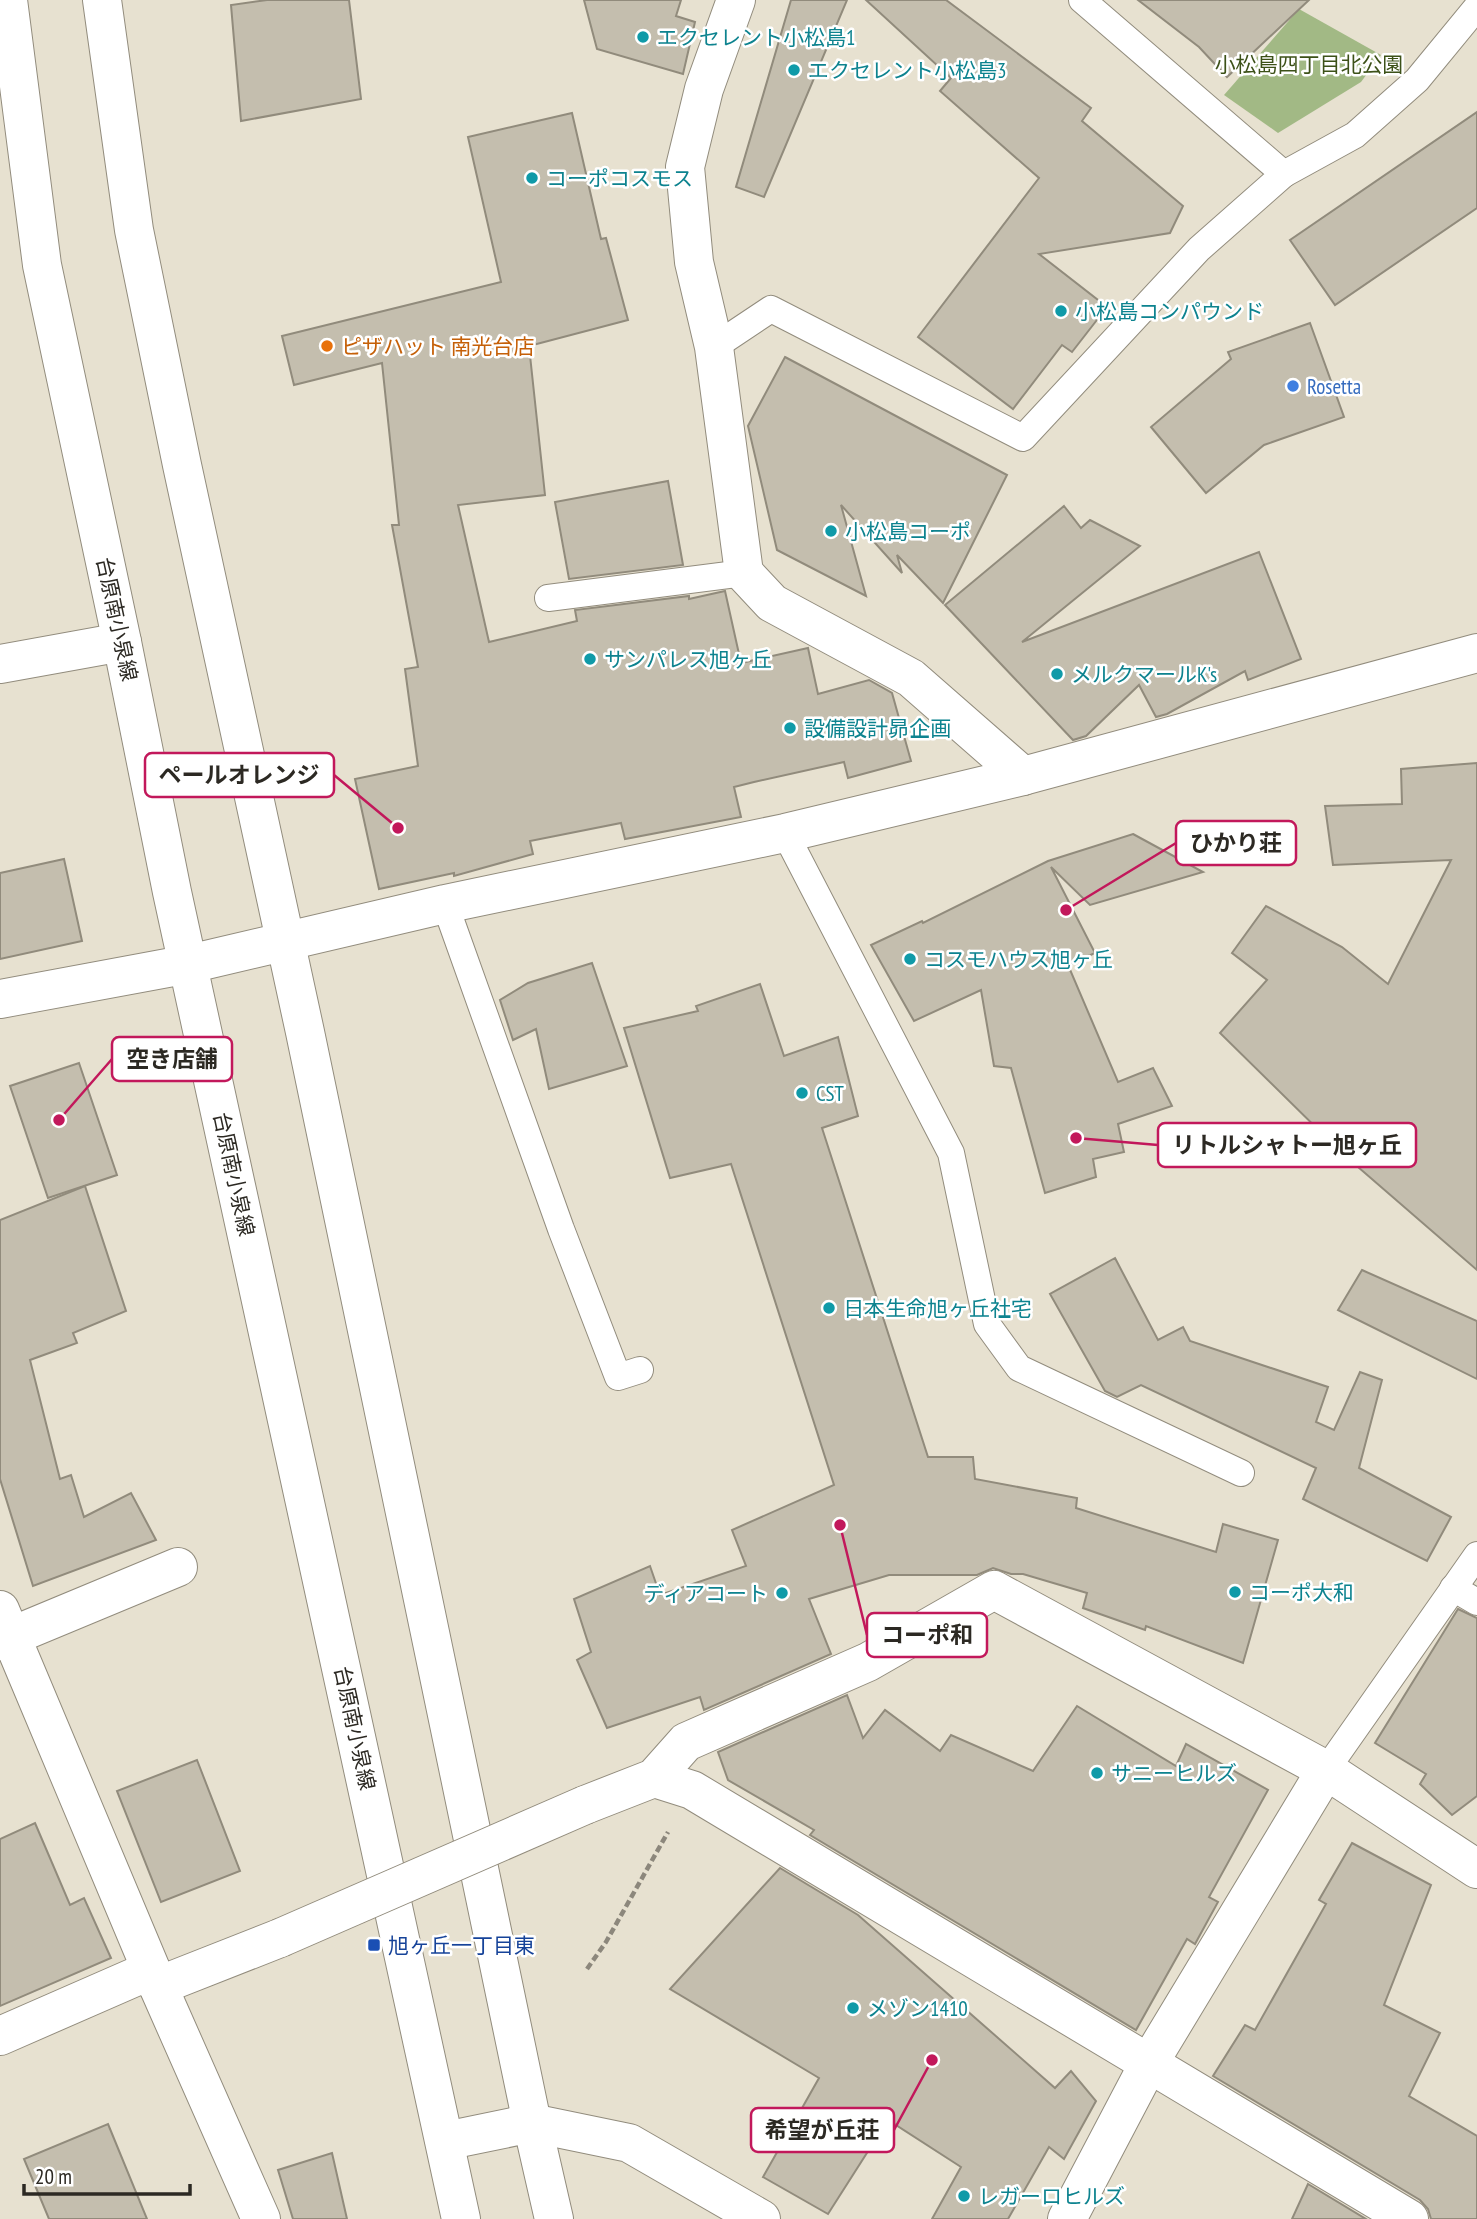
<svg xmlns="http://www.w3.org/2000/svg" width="1477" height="2219" font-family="'PT Sans Narrow','Noto Sans JP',sans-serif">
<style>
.green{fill:#a2b985}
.building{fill:#c4beae;stroke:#918b7c;stroke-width:2}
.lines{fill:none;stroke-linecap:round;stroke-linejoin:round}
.lane-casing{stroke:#928c7d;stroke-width:28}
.street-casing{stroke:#928c7d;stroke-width:40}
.secondary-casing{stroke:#928c7d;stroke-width:40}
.path{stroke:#8c877c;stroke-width:4.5;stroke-dasharray:7 3.5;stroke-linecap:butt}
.lane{stroke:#fff;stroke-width:26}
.street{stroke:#fff;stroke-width:38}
.secondary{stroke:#fff;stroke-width:38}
.street-bridge-casing{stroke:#928c7d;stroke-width:40;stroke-linecap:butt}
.street-bridge{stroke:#fff;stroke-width:38}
.culture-dot{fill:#0f9aa8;stroke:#fff;stroke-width:2.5}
.food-dot{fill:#e8710a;stroke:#fff;stroke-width:2.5}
.shop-dot{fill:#3f7fe0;stroke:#fff;stroke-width:2.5}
.transit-dot{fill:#1a4fb4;stroke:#fff;stroke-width:2.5}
.labels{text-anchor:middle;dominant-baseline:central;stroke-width:5;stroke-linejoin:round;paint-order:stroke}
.culture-label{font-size:21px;fill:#0d838f;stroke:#fff;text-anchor:start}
.park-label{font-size:21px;fill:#3c5118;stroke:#fff}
.food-label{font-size:21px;fill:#c56008;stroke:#fff;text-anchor:start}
.shop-label{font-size:21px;fill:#366cbe;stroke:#fff;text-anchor:start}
.street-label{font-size:21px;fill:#2c2923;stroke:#fff}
.transit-label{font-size:21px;fill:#164399;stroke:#fff;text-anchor:start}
.leader{fill:none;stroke:#c2185b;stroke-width:2.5}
.callout-dot{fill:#c2185b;stroke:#fff;stroke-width:2.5}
.callout{fill:#fff;stroke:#c2185b;stroke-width:2.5}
.callout-label{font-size:23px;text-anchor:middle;font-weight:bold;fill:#2c2923}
</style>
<rect width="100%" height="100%" fill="#e7e1d0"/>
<path class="green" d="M 1299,9 L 1381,55 L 1361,82 L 1278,133 L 1224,95 Z"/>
<g class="building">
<path d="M 267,0 L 349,0 L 361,99 L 241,121 L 231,5 Z"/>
<path d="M 584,0 L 681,0 L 676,16 L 695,22 L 683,74 L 597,49 Z"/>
<path d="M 791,0 L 847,0 L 764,197 L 736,187 Z"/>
<path d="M 866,0 L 946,0 L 1091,108 L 1082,121 L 1183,206 L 1170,233 L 1039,254 L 1107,307 L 1072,352 L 1062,345 L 1013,409 L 918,337 L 1039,178 L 940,91 L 951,78 Z"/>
<path d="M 1138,0 L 1309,0 L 1227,77 L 1199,47 Z"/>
<path d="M 1477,112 L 1477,208 L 1335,305 L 1290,240 Z"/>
<path d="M 572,113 L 601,239 L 606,238 L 628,320 L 529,346 L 545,495 L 458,505 L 489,642 L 577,621 L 575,610 L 689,596 L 689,599 L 725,591 L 741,663 L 808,648 L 818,694 L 869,680 L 892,693 L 911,761 L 848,778 L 844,762 L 754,782 L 734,787 L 741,817 L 625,839 L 621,823 L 530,841 L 533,854 L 454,876 L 454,873 L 379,889 L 355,779 L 418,766 L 405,669 L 418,667 L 392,525 L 399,525 L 382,363 L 294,385 L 282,336 L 501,282 L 468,137 Z"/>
<path d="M 1310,323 L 1344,417 L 1264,445 L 1206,493 L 1151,427 L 1231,359 L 1228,352 Z"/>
<path d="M 785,357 L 1007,475 L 943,603 L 897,555 L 902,573 L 841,505 L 866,596 L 777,550 L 748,426 Z"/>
<path d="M 668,481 L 683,565 L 569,579 L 555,502 Z"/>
<path d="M 1064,506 L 1081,528 L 1090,520 L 1140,546 L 1022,642 L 1259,552 L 1301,659 L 1248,680 L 1245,671 L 1167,714 L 1156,717 L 1139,685 L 1086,736 L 1073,740 L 945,605 Z"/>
<path d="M 1477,763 L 1477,1270 L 1343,1154 L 1220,1033 L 1267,980 L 1232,953 L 1266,906 L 1342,947 L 1388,984 L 1451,860 L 1333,865 L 1325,806 L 1402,804 L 1401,769 Z"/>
<path d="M 1133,834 L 1203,872 L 1090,905 L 1051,867 L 1095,953 L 1068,965 L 1118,1082 L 1153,1068 L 1172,1106 L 1118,1124 L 1124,1152 L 1093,1159 L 1096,1177 L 1045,1193 L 1011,1068 L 994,1066 L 981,990 L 914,1021 L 871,945 L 922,921 L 923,923 L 1048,861 Z"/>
<path d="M 64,859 L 82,941 L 0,959 L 0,873 Z"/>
<path d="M 592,963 L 627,1066 L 549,1089 L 536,1029 L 513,1040 L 500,1000 L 528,983 Z"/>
<path d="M 760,984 L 784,1056 L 838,1037 L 858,1116 L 822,1128 L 928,1457 L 973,1457 L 975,1479 L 1077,1498 L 1076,1508 L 1216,1552 L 1223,1524 L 1278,1540 L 1243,1663 L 1146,1626 L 1145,1630 L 1083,1608 L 1087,1593 L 1023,1574 L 1011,1574 L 993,1568 L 977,1575 L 889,1575 L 809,1599 L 831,1654 L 704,1710 L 700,1697 L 607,1728 L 577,1660 L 591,1652 L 574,1599 L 650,1566 L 660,1595 L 746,1566 L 732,1530 L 834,1485 L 731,1164 L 670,1178 L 624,1028 L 698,1011 L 696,1006 Z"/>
<path d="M 79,1063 L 117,1175 L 48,1198 L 10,1086 Z"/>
<path d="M 85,1186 L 126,1311 L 73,1333 L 77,1343 L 30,1360 L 60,1479 L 71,1475 L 84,1517 L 131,1493 L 156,1540 L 33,1586 L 0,1479 L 0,1220 Z"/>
<path d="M 1115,1258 L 1158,1340 L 1183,1327 L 1190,1341 L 1328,1387 L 1316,1422 L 1334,1430 L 1360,1372 L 1382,1380 L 1359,1468 L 1451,1517 L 1427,1561 L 1303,1499 L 1316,1468 L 1141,1385 L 1117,1397 L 1105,1391 L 1050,1294 Z"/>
<path d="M 1362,1270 L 1477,1321 L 1477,1379 L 1338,1310 Z"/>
<path d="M 1458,1609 L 1477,1618 L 1477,1796 L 1452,1815 L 1420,1784 L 1426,1774 L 1375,1743 Z"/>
<path d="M 847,1695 L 863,1738 L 885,1710 L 940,1751 L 951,1735 L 1033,1771 L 1077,1706 L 1176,1766 L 1186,1744 L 1268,1790 L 1209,1897 L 1218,1902 L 1195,1944 L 1187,1939 L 1136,2030 L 810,1835 L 814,1830 L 728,1780 L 718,1752 Z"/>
<path d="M 197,1760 L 240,1871 L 161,1902 L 117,1791 Z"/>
<path d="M 35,1823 L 70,1905 L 84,1898 L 111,1958 L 0,2006 L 0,1839 Z"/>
<path d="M 1352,1843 L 1431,1885 L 1384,2005 L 1440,2033 L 1409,2096 L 1477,2136 L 1477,2219 L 1431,2219 L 1428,2209 L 1420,2200 L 1213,2076 L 1245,2025 L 1255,2030 L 1326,1904 L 1319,1900 Z"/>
<path d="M 780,1868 L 858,1915 L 1055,2088 L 1071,2071 L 1096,2101 L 1064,2159 L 1049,2147 L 1008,2219 L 932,2219 L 961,2167 L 888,2120 L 828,2214 L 763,2177 L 819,2078 L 670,1989 Z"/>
<path d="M 108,2124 L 147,2219 L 49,2219 L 24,2159 Z"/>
<path d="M 332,2153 L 347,2219 L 293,2219 L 278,2170 Z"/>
<path d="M 1308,2184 L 1366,2219 L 1292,2219 Z"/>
</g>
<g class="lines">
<g class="lane-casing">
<g id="lane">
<path d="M 1284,174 L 1355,135 L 1417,80 L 1477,7"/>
<path d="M 714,347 L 771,309 L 1023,438 L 1199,249 L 1284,174 L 1082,0"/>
<path d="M 548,598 L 744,573"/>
<path d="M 785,833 L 951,1153 L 987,1324 L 1019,1368 L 1241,1473"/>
<path d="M 445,904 L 561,1229 L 618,1377 L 640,1370"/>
<path d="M 1453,1588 L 1477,1602"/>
<path d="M 1326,1770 L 1477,1555"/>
</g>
</g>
<g class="street-casing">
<g id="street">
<path d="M 736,0 L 704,89 L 685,167 L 694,262 L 714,347 L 744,573 L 772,603 L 911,678 L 1023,776"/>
<path d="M 0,664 L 122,642"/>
<path d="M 0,1610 L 158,1986 L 261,2219"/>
<path d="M 0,1641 L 178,1567"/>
<path d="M 654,1778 L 692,1790 L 1409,2219"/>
<path d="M 585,1805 L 654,1778 L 686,1742 L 868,1662 L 994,1590 L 1326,1770 L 1477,1869"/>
<path d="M 158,1986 L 280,1938"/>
<path d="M 0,2036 L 151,1970"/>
<path d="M 445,2141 L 532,2123 L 629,2143 L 761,2219"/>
<path d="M 1067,2219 L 1149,2063 L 1326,1770"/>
</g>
</g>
<g class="secondary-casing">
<g id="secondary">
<path d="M 8,0 L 42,265 L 122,642 L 172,892 L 461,2219"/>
<path d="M 102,0 L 134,230 L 182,465 L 305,1032 L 532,2123 L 554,2219"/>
<path d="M 0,999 L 189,964 L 445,904 L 785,833 L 1023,776 L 1477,653"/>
</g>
</g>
<path class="path" d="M 587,1969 L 606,1942 L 668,1832"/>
<use href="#lane" class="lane"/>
<use href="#street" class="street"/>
<use href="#secondary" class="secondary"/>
<g class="street-bridge-casing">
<path id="street-bridge" d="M 280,1938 L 585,1805"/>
</g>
<use href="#street-bridge" class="street-bridge"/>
</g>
<g class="culture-dot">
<circle cx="643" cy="37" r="7"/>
<circle cx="794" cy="70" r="7"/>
<circle cx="532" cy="178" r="7"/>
<circle cx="1061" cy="311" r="7"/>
<circle cx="831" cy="531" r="7"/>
<circle cx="590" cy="659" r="7"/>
<circle cx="1057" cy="674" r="7"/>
<circle cx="790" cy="728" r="7"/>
<circle cx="910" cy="959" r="7"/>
<circle cx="802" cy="1093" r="7"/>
<circle cx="829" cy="1308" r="7"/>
<circle cx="1235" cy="1592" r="7"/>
<circle cx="782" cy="1593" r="7"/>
<circle cx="1097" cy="1773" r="7"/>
<circle cx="853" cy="2008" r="7"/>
<circle cx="964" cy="2196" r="7"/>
</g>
<circle class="food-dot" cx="327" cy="346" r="7"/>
<circle class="shop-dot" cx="1293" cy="386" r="7"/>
<rect class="transit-dot" x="367" y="1938" width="14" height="14" rx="3.5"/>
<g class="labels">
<g class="culture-label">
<text x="657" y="37">エクセレント小松島1</text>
<text x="808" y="70">エクセレント小松島3</text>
<text x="546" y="178">コーポコスモス</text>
<text x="1075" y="311">小松島コンパウンド</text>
<text x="845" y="531">小松島コーポ</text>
<text x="604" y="659">サンパレス旭ヶ丘</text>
<text x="1071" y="674">メルクマールK's</text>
<text x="804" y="728">設備設計昴企画</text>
<text x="924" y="959">コスモハウス旭ヶ丘</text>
<text x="816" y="1093">CST</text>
<text x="843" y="1308">日本生命旭ヶ丘社宅</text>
<text x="1249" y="1592">コーポ大和</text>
<text x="768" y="1593" text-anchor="end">ディアコート</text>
<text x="1111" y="1773">サニーヒルズ</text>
<text x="867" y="2008">メゾン1410</text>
<text x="978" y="2196">レガーロヒルズ</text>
</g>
<g class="park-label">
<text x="1309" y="64">小松島四丁目北公園</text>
</g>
<g class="food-label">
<text x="341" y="346">ピザハット 南光台店</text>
</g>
<g class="shop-label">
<text x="1307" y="386">Rosetta</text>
</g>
<g class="street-label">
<text transform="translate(117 619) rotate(78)">台原南小泉線</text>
<text transform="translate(234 1174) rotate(78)">台原南小泉線</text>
<text transform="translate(355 1728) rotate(78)">台原南小泉線</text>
</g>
<g class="transit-label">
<text x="388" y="1945">旭ヶ丘一丁目東</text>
</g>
</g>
<path class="leader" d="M398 828L334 775M1066 910L1176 843M59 1120L112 1059M1076 1138L1158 1145M840 1525L867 1635M932 2060L894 2130"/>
<g class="callout-dot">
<circle cx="398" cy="828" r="7"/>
<circle cx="1066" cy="910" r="7"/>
<circle cx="59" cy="1120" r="7"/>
<circle cx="1076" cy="1138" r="7"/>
<circle cx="840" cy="1525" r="7"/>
<circle cx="932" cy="2060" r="7"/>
</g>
<g class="callout">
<rect x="145" y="753" width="189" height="44" rx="7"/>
<rect x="1176" y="821" width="120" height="44" rx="7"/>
<rect x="112" y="1037" width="120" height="44" rx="7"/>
<rect x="1158" y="1123" width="258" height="44" rx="7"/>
<rect x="867" y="1613" width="120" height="44" rx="7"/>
<rect x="751" y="2108" width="143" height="44" rx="7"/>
</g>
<g class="callout-label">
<text x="239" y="783">ペールオレンジ</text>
<text x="1236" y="851">ひかり荘</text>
<text x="172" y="1067">空き店舗</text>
<text x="1287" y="1153">リトルシャトー旭ヶ丘</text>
<text x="927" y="1643">コーポ和</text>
<text x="822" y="2138">希望が丘荘</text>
</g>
<path d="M24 2184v10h166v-10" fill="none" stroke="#2c2923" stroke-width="3.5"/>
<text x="35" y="2184" font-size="21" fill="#2c2923" stroke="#ffffff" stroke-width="5" paint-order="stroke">20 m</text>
</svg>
